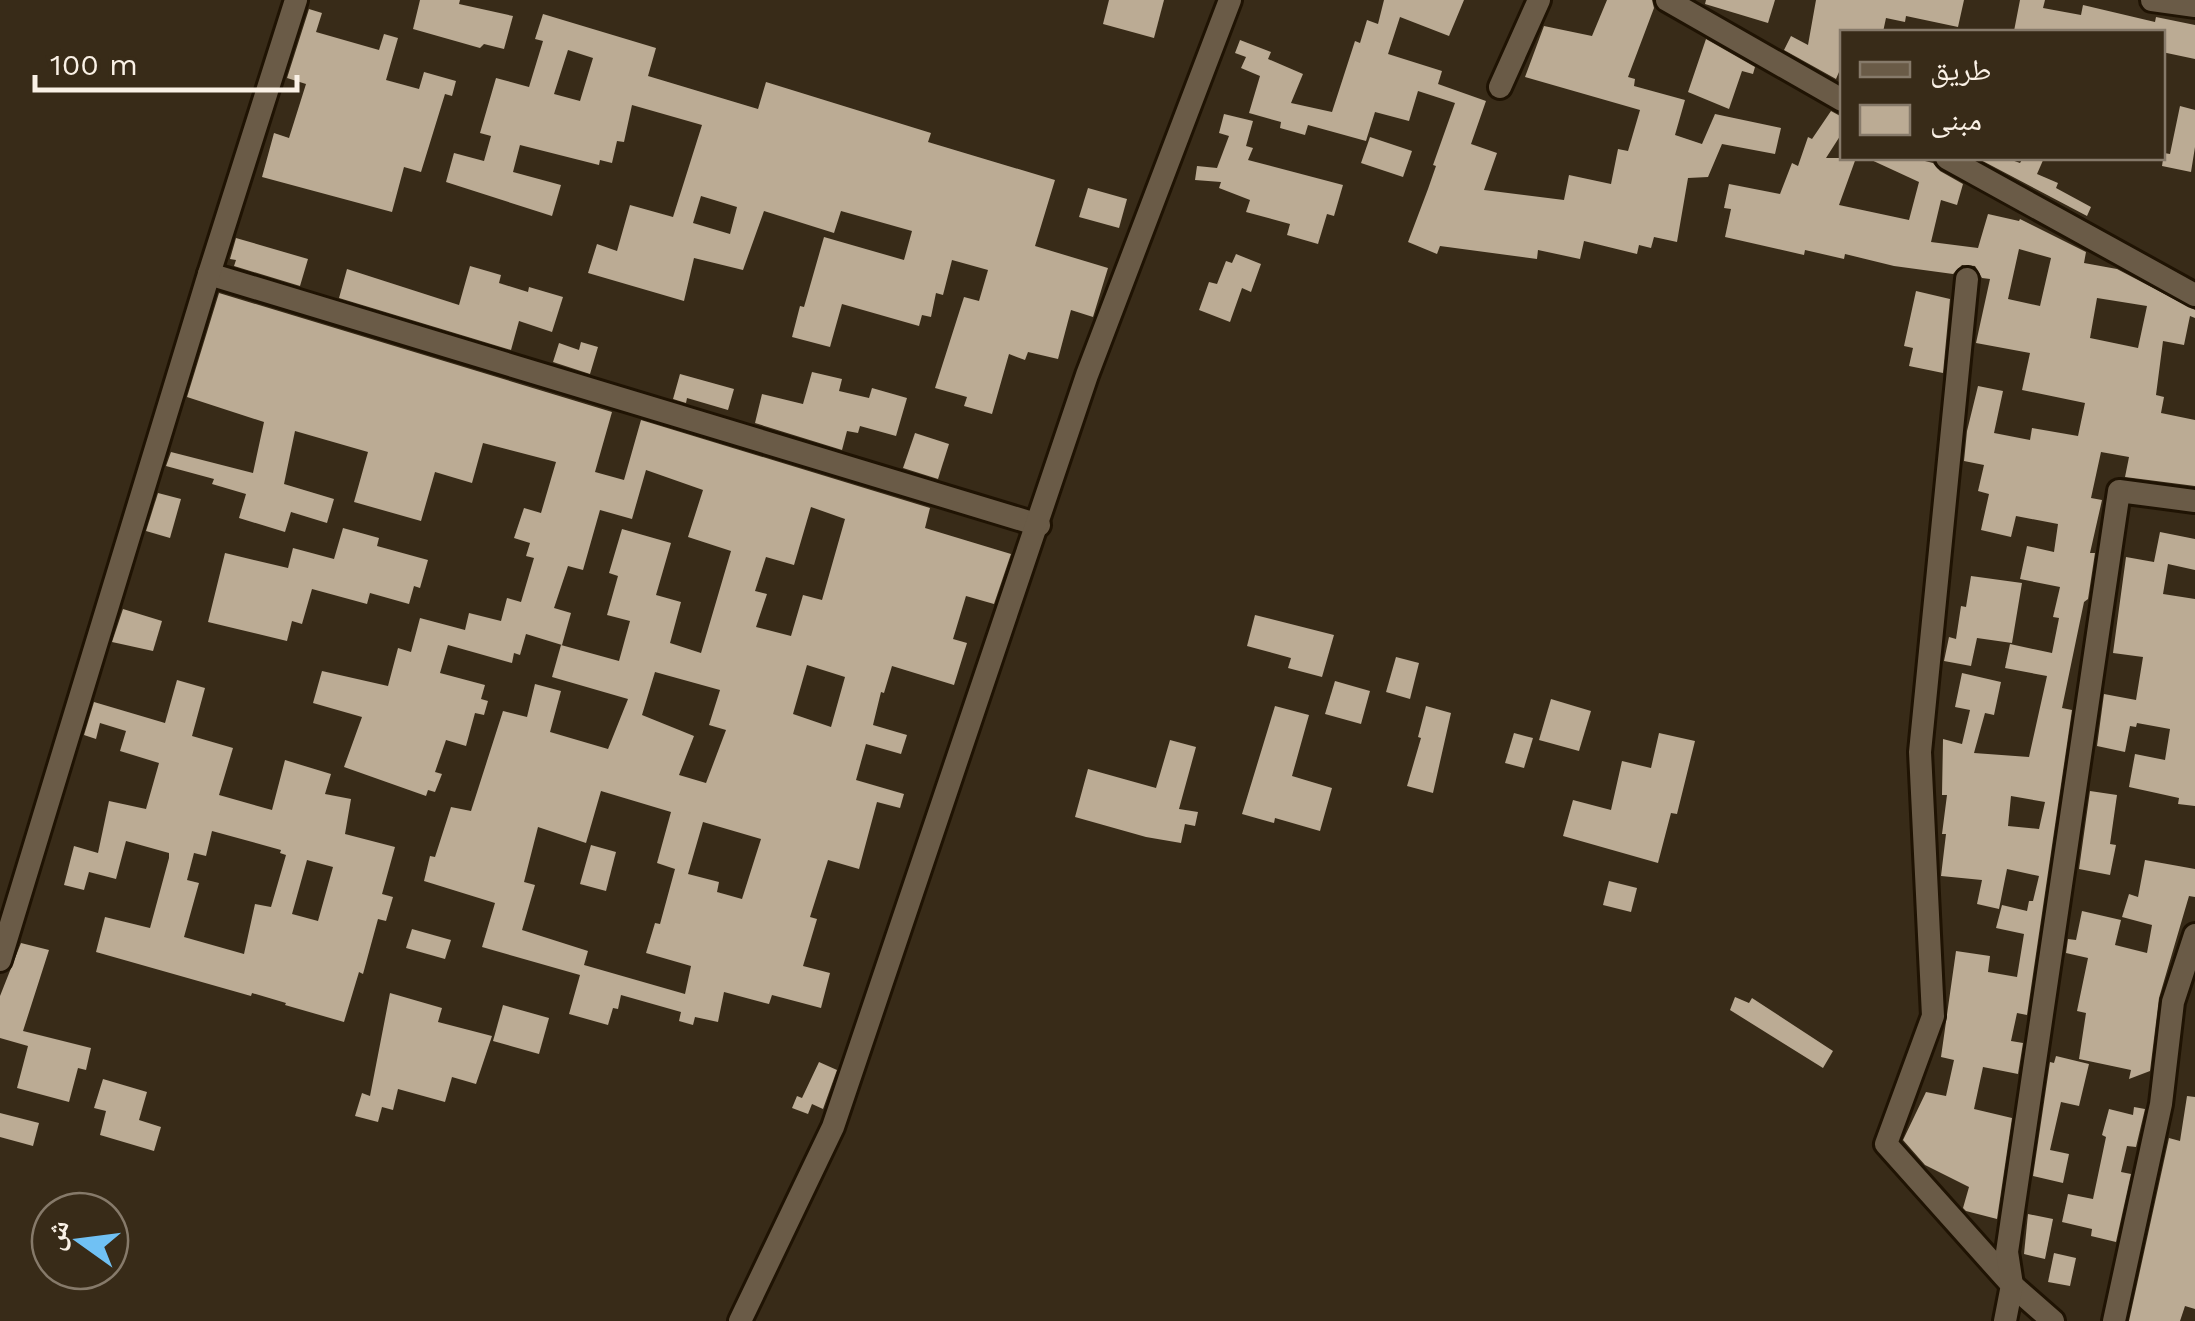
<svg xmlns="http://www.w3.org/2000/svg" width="2195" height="1321" font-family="'Work Sans','Noto Naskh Arabic',sans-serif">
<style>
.building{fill:#bbab94;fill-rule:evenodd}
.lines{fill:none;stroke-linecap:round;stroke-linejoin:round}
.minor-casing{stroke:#1f1303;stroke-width:28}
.minor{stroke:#6a5b47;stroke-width:22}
</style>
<rect width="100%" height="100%" fill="#382b18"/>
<g class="building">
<path d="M 420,0 L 460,0 L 459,4 L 513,16 L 504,49 L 484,44 L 480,48 L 413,29 Z"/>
<path d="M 1109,0 L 1164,0 L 1154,38 L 1103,24 Z"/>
<path d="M 1384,0 L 1464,0 L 1449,36 L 1400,17 L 1388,54 L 1442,71 L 1438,84 L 1486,101 L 1471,144 L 1497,153 L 1484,190 L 1564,200 L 1569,175 L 1611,184 L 1618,149 L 1628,151 L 1640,110 L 1525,77 L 1544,26 L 1592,36 L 1607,0 L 1652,0 L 1654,8 L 1628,77 L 1635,79 L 1634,86 L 1685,100 L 1675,135 L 1702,144 L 1715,114 L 1781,128 L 1775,154 L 1722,144 L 1708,177 L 1688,178 L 1677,242 L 1654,237 L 1651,248 L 1639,245 L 1637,254 L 1584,241 L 1580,259 L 1538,250 L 1537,259 L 1440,246 L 1437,254 L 1408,242 L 1428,189 L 1436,166 L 1433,165 L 1455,103 L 1418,91 L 1409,121 L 1375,112 L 1366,141 L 1308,125 L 1305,135 L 1280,128 L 1281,122 L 1249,113 L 1260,76 L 1241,68 L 1246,57 L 1235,53 L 1240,40 L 1271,52 L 1268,59 L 1303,74 L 1291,103 L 1332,112 L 1355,41 L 1360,43 L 1367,20 L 1378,24 Z"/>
<path d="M 1706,0 L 1775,0 L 1768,23 L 1705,4 Z"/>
<path d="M 1816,0 L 1964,0 L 1958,27 L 1906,16 L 1905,22 L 1886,18 L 1883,32 L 1842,32 L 1842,65 L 1836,79 L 1784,50 L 1791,36 L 1808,45 Z"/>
<path d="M 2020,0 L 2045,0 L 2043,8 L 2081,15 L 2083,5 L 2155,22 L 2156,17 L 2195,25 L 2195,59 L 2162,52 L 2162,32 L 2014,31 Z"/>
<path d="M 309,9 L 322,13 L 316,32 L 379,50 L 384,34 L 398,38 L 386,80 L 419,89 L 424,72 L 456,81 L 452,96 L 445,94 L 421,172 L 404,167 L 392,212 L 262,177 L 274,133 L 289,138 L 306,84 L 287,78 Z"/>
<path d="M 543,14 L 656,48 L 648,76 L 758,109 L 766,82 L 931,133 L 928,142 L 1055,180 L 1035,246 L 1108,268 L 1093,317 L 1071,310 L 1058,359 L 1028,352 L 1025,360 L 1009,354 L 992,414 L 964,406 L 967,397 L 935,388 L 964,297 L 979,301 L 988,270 L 952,260 L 943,295 L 936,293 L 931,317 L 922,315 L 919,326 L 842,304 L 830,347 L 792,337 L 800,306 L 804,307 L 824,237 L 904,260 L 912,231 L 841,211 L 834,233 L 764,211 L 743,270 L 694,258 L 684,301 L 588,273 L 597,244 L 617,251 L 630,205 L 673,217 L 702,125 L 632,105 L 624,142 L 617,141 L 612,163 L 600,160 L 599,165 L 520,145 L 513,172 L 561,185 L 552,216 L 446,182 L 454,153 L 484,161 L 491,136 L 480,133 L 496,78 L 529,87 L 543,41 L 535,39 ZM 568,50 L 593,58 L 580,101 L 554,94 ZM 701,196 L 737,207 L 730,234 L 693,223 Z"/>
<path d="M 1706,39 L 1755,67 L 1753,74 L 1742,71 L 1729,109 L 1688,92 Z"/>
<path d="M 2180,106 L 2195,110 L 2195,147 L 2191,172 L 2162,166 L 2164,153 L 2170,154 Z"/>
<path d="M 1831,111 L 1842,117 L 1842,133 L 1826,158 L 1856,158 L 1839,205 L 1909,220 L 1919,182 L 1867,158 L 1913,158 L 1933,163 L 1940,171 L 1963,184 L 1957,205 L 1941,200 L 1931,242 L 1978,248 L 1988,214 L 2019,221 L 2020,219 L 2086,252 L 2084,263 L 2117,269 L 2195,310 L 2195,318 L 2190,316 L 2184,345 L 2163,341 L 2156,395 L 2164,397 L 2161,413 L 2195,420 L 2195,486 L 2125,477 L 2129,457 L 2101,452 L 2091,498 L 2102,500 L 2090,553 L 2095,553 L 2088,599 L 2084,602 L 2062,708 L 2072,710 L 2027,1015 L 2017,1013 L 2011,1041 L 2023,1043 L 2018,1074 L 1983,1067 L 1974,1109 L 2012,1118 L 1997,1219 L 1966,1211 L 1963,1208 L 1969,1187 L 1925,1165 L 1903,1140 L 1926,1092 L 1946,1096 L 1954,1060 L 1941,1057 L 1956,951 L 1990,956 L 1988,972 L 2017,977 L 2024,934 L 1996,928 L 2002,905 L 2027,911 L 2029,901 L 2033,901 L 2039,876 L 2007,869 L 1999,909 L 1977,904 L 1982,880 L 1941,876 L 1946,834 L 1942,834 L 1947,795 L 1942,795 L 1943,739 L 1962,744 L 1970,710 L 1955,707 L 1962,673 L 2001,682 L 1994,715 L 1985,713 L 1974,753 L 2029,757 L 2047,676 L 2005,668 L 2010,644 L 2052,653 L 2059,618 L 2053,617 L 2060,587 L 2020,579 L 2027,546 L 2054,552 L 2058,524 L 2016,516 L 2011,537 L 1981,530 L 1989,494 L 1978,491 L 1984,465 L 1964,461 L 1967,431 L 1978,386 L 2003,391 L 1994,433 L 2030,440 L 2032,428 L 2078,436 L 2085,403 L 2022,390 L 2030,353 L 1976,343 L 1990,279 L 1982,278 L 1975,266 L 1962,265 L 1953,274 L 1894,266 L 1845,254 L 1844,259 L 1805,250 L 1804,255 L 1725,237 L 1731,209 L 1724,208 L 1729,184 L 1780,194 L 1792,163 L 1798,166 L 1808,137 L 1812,139 ZM 2019,249 L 2051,258 L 2040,306 L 2008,299 ZM 2097,298 L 2147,306 L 2138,348 L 2090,338 ZM 2011,796 L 2045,802 L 2039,829 L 2008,826 Z"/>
<path d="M 1224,114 L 1253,121 L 1246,146 L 1253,148 L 1248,160 L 1343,185 L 1334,216 L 1327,214 L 1318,244 L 1287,235 L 1290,224 L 1246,212 L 1250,200 L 1219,188 L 1221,182 L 1195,180 L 1197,166 L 1217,168 L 1229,136 L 1219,133 Z"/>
<path d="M 1370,137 L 1412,151 L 1403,177 L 1361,163 Z"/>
<path d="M 1977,158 L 2006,158 L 2020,163 L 2023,158 L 2044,158 L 2037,174 L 2058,183 L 2056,188 L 2091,207 L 2087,216 Z"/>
<path d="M 1088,188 L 1127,199 L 1119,228 L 1079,217 Z"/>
<path d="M 236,238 L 308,259 L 300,286 L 234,266 L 236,260 L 230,259 Z"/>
<path d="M 1236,254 L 1261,264 L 1251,292 L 1242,288 L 1230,322 L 1199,310 L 1209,282 L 1217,284 L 1226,261 L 1232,263 Z"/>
<path d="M 470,266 L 501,275 L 499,283 L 528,292 L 529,287 L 563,297 L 552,332 L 519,321 L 511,350 L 339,298 L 347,269 L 459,305 Z"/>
<path d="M 1916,291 L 1950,299 L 1943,373 L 1909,366 L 1913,348 L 1904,346 Z"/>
<path d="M 219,293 L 612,412 L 595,472 L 624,480 L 641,420 L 930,508 L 925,528 L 1011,554 L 994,604 L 966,596 L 953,639 L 967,643 L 954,685 L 892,666 L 884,693 L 881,692 L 873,725 L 907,735 L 901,754 L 866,744 L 856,780 L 904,794 L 900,808 L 877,802 L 859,869 L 828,860 L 810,917 L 817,919 L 803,966 L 830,973 L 821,1008 L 772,995 L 769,1004 L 724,992 L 718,1022 L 695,1017 L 693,1025 L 679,1021 L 681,1012 L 621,995 L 618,1009 L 613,1008 L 608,1025 L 569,1014 L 580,975 L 482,947 L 495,903 L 424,881 L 430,856 L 435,857 L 451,807 L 471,811 L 503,711 L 527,717 L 535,684 L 561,691 L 550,732 L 608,749 L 628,699 L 552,677 L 561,645 L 619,661 L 630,621 L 607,615 L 618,576 L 609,573 L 622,529 L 671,543 L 656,595 L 681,602 L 670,643 L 701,653 L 731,551 L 688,537 L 703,490 L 646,470 L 632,519 L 600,510 L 583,570 L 568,566 L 554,608 L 571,613 L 562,645 L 526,634 L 520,655 L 514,653 L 512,663 L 448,645 L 440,673 L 485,685 L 481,699 L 488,701 L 484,715 L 475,713 L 466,746 L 446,740 L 435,772 L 442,774 L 435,792 L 428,790 L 426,796 L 344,767 L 362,717 L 313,703 L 322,671 L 388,686 L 398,648 L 411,652 L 420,618 L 465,630 L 469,613 L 501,621 L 507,598 L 521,602 L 534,558 L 526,556 L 530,543 L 514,538 L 524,508 L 541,513 L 556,462 L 483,443 L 472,483 L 435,472 L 421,521 L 354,502 L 368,452 L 295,431 L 284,484 L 334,499 L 327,523 L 291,512 L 285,532 L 239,518 L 246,494 L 212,484 L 214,479 L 166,466 L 171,452 L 253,473 L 264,422 L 187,397 ZM 811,507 L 845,519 L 822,600 L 803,595 L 791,636 L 756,627 L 767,594 L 755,591 L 766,557 L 794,565 ZM 807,665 L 845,677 L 831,727 L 793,714 ZM 655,672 L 720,690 L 709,725 L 726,730 L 706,783 L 679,775 L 694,736 L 642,715 ZM 601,791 L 671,812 L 657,863 L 675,869 L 660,924 L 655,923 L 646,953 L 691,966 L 685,994 L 584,965 L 588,951 L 522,930 L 535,885 L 524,882 L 538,827 L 586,843 ZM 703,822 L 761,839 L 742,899 L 717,892 L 719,882 L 688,874 Z"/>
<path d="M 581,342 L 598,347 L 590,374 L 553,362 L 559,343 L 579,350 Z"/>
<path d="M 812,372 L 842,379 L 839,391 L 869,398 L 872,388 L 907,398 L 896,436 L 860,426 L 858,433 L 847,431 L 842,450 L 755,423 L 762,394 L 803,404 Z"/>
<path d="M 680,374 L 734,389 L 728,410 L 687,398 L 686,403 L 673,399 Z"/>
<path d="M 915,433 L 949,444 L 938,479 L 903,468 Z"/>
<path d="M 158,493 L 181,499 L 170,538 L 146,531 Z"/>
<path d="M 343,528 L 379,538 L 377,546 L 428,560 L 420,588 L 414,586 L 409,604 L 370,593 L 367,604 L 312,589 L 302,624 L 292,621 L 287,641 L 208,622 L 225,553 L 288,568 L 293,548 L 334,559 Z"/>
<path d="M 2160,532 L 2195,539 L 2195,570 L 2168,564 L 2163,594 L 2195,599 L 2195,806 L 2178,804 L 2179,798 L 2129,787 L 2135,754 L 2165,760 L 2170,729 L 2137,723 L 2136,727 L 2130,726 L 2125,752 L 2097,746 L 2104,694 L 2136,700 L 2143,657 L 2113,653 L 2126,557 L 2154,562 Z"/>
<path d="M 1971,576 L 2022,583 L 2012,643 L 1977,638 L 1971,666 L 1944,661 L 1949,637 L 1956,639 L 1961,606 L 1966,607 Z"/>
<path d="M 123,609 L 162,621 L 153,651 L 112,642 Z"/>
<path d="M 1255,615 L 1334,635 L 1322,677 L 1288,668 L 1291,658 L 1247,646 Z"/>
<path d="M 1396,657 L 1419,663 L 1410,699 L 1386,692 Z"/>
<path d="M 177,680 L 205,688 L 192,736 L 233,748 L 219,795 L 272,810 L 285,760 L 298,764 L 331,774 L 325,794 L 351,799 L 345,834 L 395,847 L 382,894 L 393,897 L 386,921 L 378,919 L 363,974 L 359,972 L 344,1022 L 285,1005 L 286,1003 L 252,993 L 251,996 L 96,952 L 105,917 L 150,928 L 169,858 L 169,853 L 126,841 L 116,879 L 89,872 L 84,890 L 64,885 L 74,846 L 98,853 L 109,801 L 146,809 L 159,763 L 120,751 L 126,731 L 100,723 L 96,739 L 84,735 L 94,702 L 165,723 ZM 212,831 L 281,850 L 280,853 L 286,855 L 271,907 L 255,904 L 244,954 L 184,937 L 199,883 L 187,880 L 194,853 L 206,856 ZM 307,860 L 333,867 L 318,921 L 292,914 Z"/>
<path d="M 1335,681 L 1370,691 L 1361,724 L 1325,714 Z"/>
<path d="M 1551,699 L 1591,711 L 1579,751 L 1539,740 Z"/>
<path d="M 1275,706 L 1309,715 L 1292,776 L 1332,788 L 1320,831 L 1275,818 L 1274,823 L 1242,814 Z"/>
<path d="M 1426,706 L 1451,713 L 1433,793 L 1407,786 L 1421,738 L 1418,737 Z"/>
<path d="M 1514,733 L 1533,738 L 1524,768 L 1505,763 Z"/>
<path d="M 1659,733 L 1695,741 L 1677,814 L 1671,813 L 1658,863 L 1563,836 L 1573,800 L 1611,810 L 1622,761 L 1651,768 Z"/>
<path d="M 1170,740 L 1196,747 L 1179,809 L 1198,812 L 1195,826 L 1185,824 L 1181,843 L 1146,837 L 1075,817 L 1088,769 L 1156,788 Z"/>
<path d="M 2090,791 L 2117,795 L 2110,844 L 2116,845 L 2110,875 L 2079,869 Z"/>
<path d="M 591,845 L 616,852 L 606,891 L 580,884 Z"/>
<path d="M 2145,860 L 2195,869 L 2195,897 L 2189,896 L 2159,998 L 2150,1071 L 2129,1079 L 2131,1070 L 2079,1059 L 2086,1013 L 2077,1011 L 2088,958 L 2066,953 L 2068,939 L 2076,940 L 2082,911 L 2121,920 L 2115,945 L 2147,953 L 2152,925 L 2122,917 L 2129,894 L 2138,897 Z"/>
<path d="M 1609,881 L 1637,888 L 1631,912 L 1603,905 Z"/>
<path d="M 412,929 L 451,940 L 445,959 L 406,948 Z"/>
<path d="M 21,943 L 49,950 L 23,1031 L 91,1048 L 86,1070 L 78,1068 L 69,1102 L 17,1088 L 28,1046 L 0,1038 L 0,996 Z"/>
<path d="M 390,993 L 442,1008 L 438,1022 L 492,1036 L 476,1084 L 452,1077 L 445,1102 L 398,1089 L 393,1110 L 382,1107 L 378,1122 L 355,1116 L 362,1093 L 370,1096 Z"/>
<path d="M 1735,997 L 1749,1003 L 1752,998 L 1833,1051 L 1823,1068 L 1730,1010 Z"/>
<path d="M 503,1005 L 549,1018 L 539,1054 L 493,1041 Z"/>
<path d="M 2056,1056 L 2089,1064 L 2079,1106 L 2061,1102 L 2050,1150 L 2069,1154 L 2063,1183 L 2033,1176 L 2050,1062 L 2054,1063 Z"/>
<path d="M 819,1062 L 837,1070 L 823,1109 L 812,1104 L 808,1114 L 792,1108 L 797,1096 L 802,1098 Z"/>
<path d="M 103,1079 L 147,1092 L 139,1120 L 161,1127 L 154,1151 L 100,1135 L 106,1111 L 94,1108 Z"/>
<path d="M 2187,1096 L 2195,1097 L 2195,1309 L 2185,1306 L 2180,1321 L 2129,1321 L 2169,1138 L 2180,1141 Z"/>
<path d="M 2134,1107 L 2145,1109 L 2136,1147 L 2127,1146 L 2121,1172 L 2131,1174 L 2116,1242 L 2091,1236 L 2092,1229 L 2062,1222 L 2068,1194 L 2093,1199 L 2106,1137 L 2102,1135 L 2109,1109 L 2133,1115 Z"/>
<path d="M 0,1113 L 39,1123 L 33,1146 L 0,1137 Z"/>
<path d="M 2028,1214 L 2053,1219 L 2045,1259 L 2024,1254 Z"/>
<path d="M 2054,1253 L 2076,1258 L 2070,1286 L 2048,1282 Z"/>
</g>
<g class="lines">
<g class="minor-casing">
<g id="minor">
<path d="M 1667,0 L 1842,100"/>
<path d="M 2152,0 L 2195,6"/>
<path d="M 1500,87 L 1539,0"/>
<path d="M 1947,158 L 2195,295"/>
<path d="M 209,274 L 1039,525"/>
<path d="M 1967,279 L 1920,752 L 1933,1016 L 1886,1144 L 2012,1285 L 2053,1321"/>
<path d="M 0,960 L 209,274 L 296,0"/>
<path d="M 740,1321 L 833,1127 L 1087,375 L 1230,0"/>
<path d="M 2005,1321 L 2012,1285 L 2007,1252 L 2119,491 L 2195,501"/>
<path d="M 2114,1321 L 2161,1104 L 2173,1002 L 2195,935"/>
</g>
</g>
<use href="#minor" class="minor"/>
</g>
<rect x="1840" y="30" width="325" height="130" fill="#382b18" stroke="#867a6a" stroke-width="2.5"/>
<rect x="1860" y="62" width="50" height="15" fill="#6a5b47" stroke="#867a6a" stroke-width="2.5"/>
<text x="1930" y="80" font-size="30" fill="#faf1e6">طريق</text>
<rect x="1860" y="105" width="50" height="30" fill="#bbab94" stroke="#867a6a" stroke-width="2.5"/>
<text x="1930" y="130" font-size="30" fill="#faf1e6">مبنى</text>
<g transform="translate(80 1241) rotate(284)"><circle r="48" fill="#382b18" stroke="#867a6a" stroke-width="2.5"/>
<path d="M0-8L18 38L0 25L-18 38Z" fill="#70c1f4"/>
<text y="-15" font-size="28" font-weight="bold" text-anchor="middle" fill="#faf1e6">ش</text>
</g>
<path d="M35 75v15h262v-15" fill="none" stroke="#faf1e6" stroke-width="5"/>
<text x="50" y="75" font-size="30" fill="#faf1e6" stroke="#382b18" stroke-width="8" paint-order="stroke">100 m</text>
</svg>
